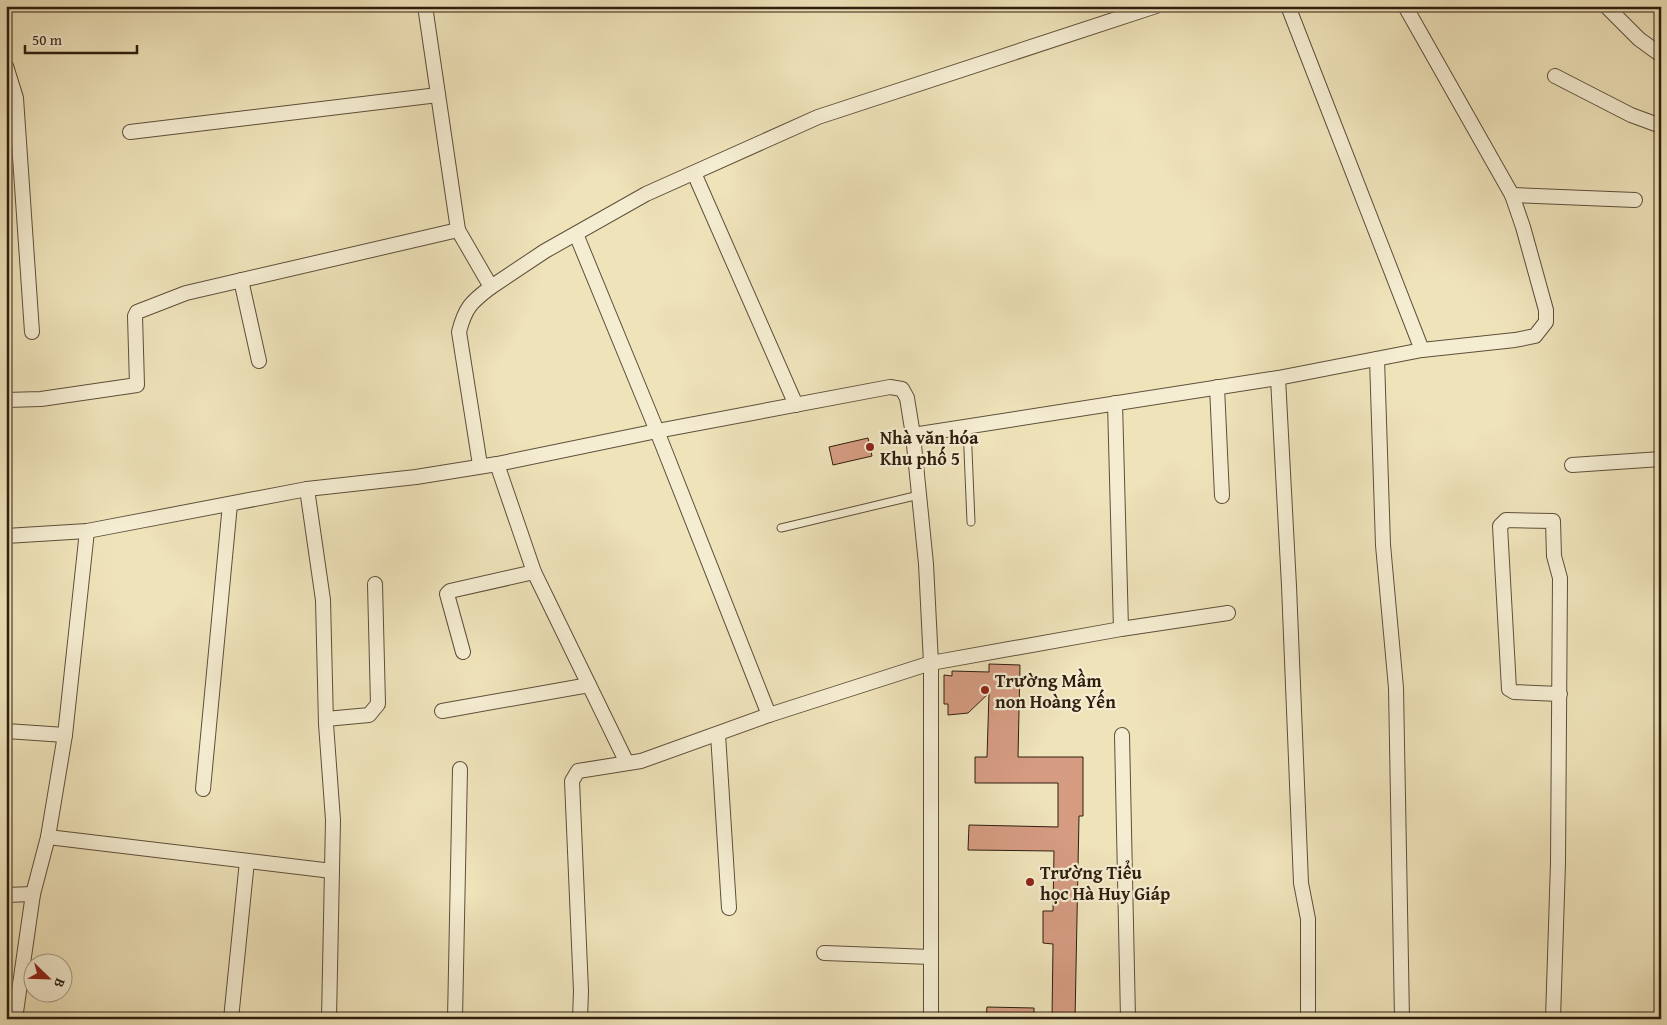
<svg xmlns="http://www.w3.org/2000/svg" width="1667" height="1025" font-family="'Gentium Book Plus',serif">
<style>
.building{fill:#d69c82;stroke:#2e1e0f}
.lines{fill:none;stroke-linecap:round;stroke-linejoin:round}
.lane-casing{stroke:#5e4f3a;stroke-width:9}
.street-casing{stroke:#5e4f3a;stroke-width:16}
.lane{stroke:#f5edd2;stroke-width:7}
.street{stroke:#f5edd2;stroke-width:14}
.poi-dot{fill:#8f2418;stroke:#f5edd2;stroke-width:2}
.labels{text-anchor:middle;dominant-baseline:central;stroke-width:4.5;stroke-linejoin:round;paint-order:stroke}
.poi-label{font-size:18px;font-weight:bold;fill:#2e1e0f;stroke:#f5edd2;text-anchor:start}
</style>
<rect width="100%" height="100%" fill="#efe3ba"/>
<filter id="stains"><feTurbulence type="fractalNoise" baseFrequency=".004" numOctaves="4"/><feColorMatrix values="0 0 0 0 .2 0 0 0 0 .09 0 0 0 0 .02 0 0 0 .5 -.17"/></filter>
<radialGradient id="worn" r=".72"><stop offset=".6" stop-color="#630" stop-opacity="0"/><stop offset="1" stop-color="#630" stop-opacity=".3"/></radialGradient>
<g class="building">
<path d="M 868,438 L 872,456 L 833,465 L 829,447 Z"/>
<path d="M 989,664 L 1020,665 L 1018,757 L 1083,757 L 1083,816 L 1079,816 L 1075,1019 L 1052,1019 L 1053,944 L 1043,943 L 1043,911 L 1053,911 L 1054,851 L 968,850 L 969,825 L 1058,827 L 1058,783 L 975,783 L 975,757 L 987,757 L 989,693 L 968,713 L 948,715 L 948,704 L 944,704 L 944,675 L 952,676 L 952,671 L 989,672 Z"/>
<path d="M 987,1007 L 1034,1008 L 1034,1019 L 986,1019 Z"/>
</g>
<g class="lines">
<g class="lane-casing">
<g id="lane">
<path d="M 967,426 L 971,522"/>
<path d="M 781,528 L 919,495"/>
</g>
</g>
<g class="street-casing">
<g id="street">
<path d="M 425,6 L 458,230"/>
<path d="M 1288,6 L 1422,350"/>
<path d="M 1606,6 L 1639,39 L 1661,55"/>
<path d="M 6,66 L 16,98 L 32,332"/>
<path d="M 1555,76 L 1631,115 L 1661,126"/>
<path d="M 130,132 L 438,95"/>
<path d="M 694,173 L 796,405"/>
<path d="M 1512,195 L 1635,200"/>
<path d="M 576,234 L 657,431 L 769,715"/>
<path d="M 241,280 L 259,361"/>
<path d="M 1377,359 L 1383,545 L 1396,688 L 1402,1019"/>
<path d="M 1278,378 L 1289,586 L 1301,883 L 1308,919 L 1308,1019"/>
<path d="M 1217,387 L 1222,496"/>
<path d="M 6,400 L 41,399 L 137,385 L 135,316 L 137,312 L 186,293 L 458,230 L 491,287 L 545,251 L 646,194 L 818,117 L 1156,6"/>
<path d="M 1115,403 L 1121,629"/>
<path d="M 913,435 L 1278,378 L 1422,350 L 1515,340 L 1535,336 L 1546,322 L 1546,310 L 1523,227 L 1512,195 L 1405,6"/>
<path d="M 497,464 L 534,572 L 627,763"/>
<path d="M 480,465 L 459,332 C 465,308 471,302 491,287"/>
<path d="M 1572,465 L 1661,459"/>
<path d="M 307,489 L 323,600 L 326,724 L 333,820 L 329,1019"/>
<path d="M 6,536 L 87,531 L 307,489 L 416,477 L 497,464 L 657,431 L 890,387 L 902,389 L 907,398 L 913,435 L 926,564 L 931,663 L 931,1019"/>
<path d="M 463,652 L 447,594 L 450,591 L 534,572"/>
<path d="M 442,711 L 589,685"/>
<path d="M 326,719 L 369,715 L 378,704 L 375,584"/>
<path d="M 6,731 L 65,735"/>
<path d="M 718,734 L 729,908"/>
<path d="M 1122,735 L 1128,1019"/>
<path d="M 203,789 L 230,504"/>
<path d="M 48,837 L 332,871"/>
<path d="M 6,895 L 33,894"/>
<path d="M 824,953 L 931,957"/>
<path d="M 15,1019 L 33,894 L 48,837 L 65,735 L 87,531"/>
<path d="M 231,1019 L 247,861"/>
<path d="M 455,1019 L 460,769"/>
<path d="M 580,1019 L 581,991 L 572,781 L 578,771 L 641,761 L 769,715 L 931,663 L 1121,629 L 1228,613"/>
<path d="M 1553,1019 L 1558,863 L 1560,578 L 1554,556 L 1553,521 L 1506,520 L 1500,526 L 1509,689 L 1514,692 L 1560,694"/>
</g>
</g>
<use href="#lane" class="lane"/>
<use href="#street" class="street"/>
</g>
<g class="poi-dot">
<circle cx="870" cy="447" r="5"/>
<circle cx="985" cy="690" r="5"/>
<circle cx="1030" cy="882" r="5"/>
</g>
<g class="labels">
<g class="poi-label">
<text x="880" y="437">Nhà văn hóa<tspan x="880" dy="21">Khu phố 5</tspan></text>
<text x="995" y="680">Trường Mầm<tspan x="995" dy="21">non Hoàng Yến</tspan></text>
<text x="1040" y="872">Trường Tiểu<tspan x="1040" dy="21">học Hà Huy Giáp</tspan></text>
</g>
</g>
<rect width="1667" height="1025" fill="none" stroke="#efe3ba" stroke-width="25"/>
<rect x="8" y="8" width="1652" height="1010" fill="none" stroke="#2e1e0f" stroke-width="2.5"/>
<rect x="12" y="12" width="1642" height="1000" fill="none" stroke="#2e1e0f"/>
<g transform="translate(48 978) rotate(113)"><circle r="24" fill="#f5edd2" stroke="#a59a84"/>
<path d="M0-4L9 19L0 12L-9 19Z" fill="#8f2418"/>
<text y="-8" font-size="14" font-weight="bold" text-anchor="middle" fill="#2e1e0f">B</text>
</g>
<path d="M25 45v8h112v-8" fill="none" stroke="#2e1e0f" stroke-width="2.5"/>
<text x="32" y="45" font-size="15" fill="#2e1e0f" stroke="#f5edd2" stroke-width="4" paint-order="stroke">50 m</text>
<rect width="100%" height="100%" filter="url(#stains)"/>
<rect width="100%" height="100%" fill="url(#worn)"/>
</svg>
